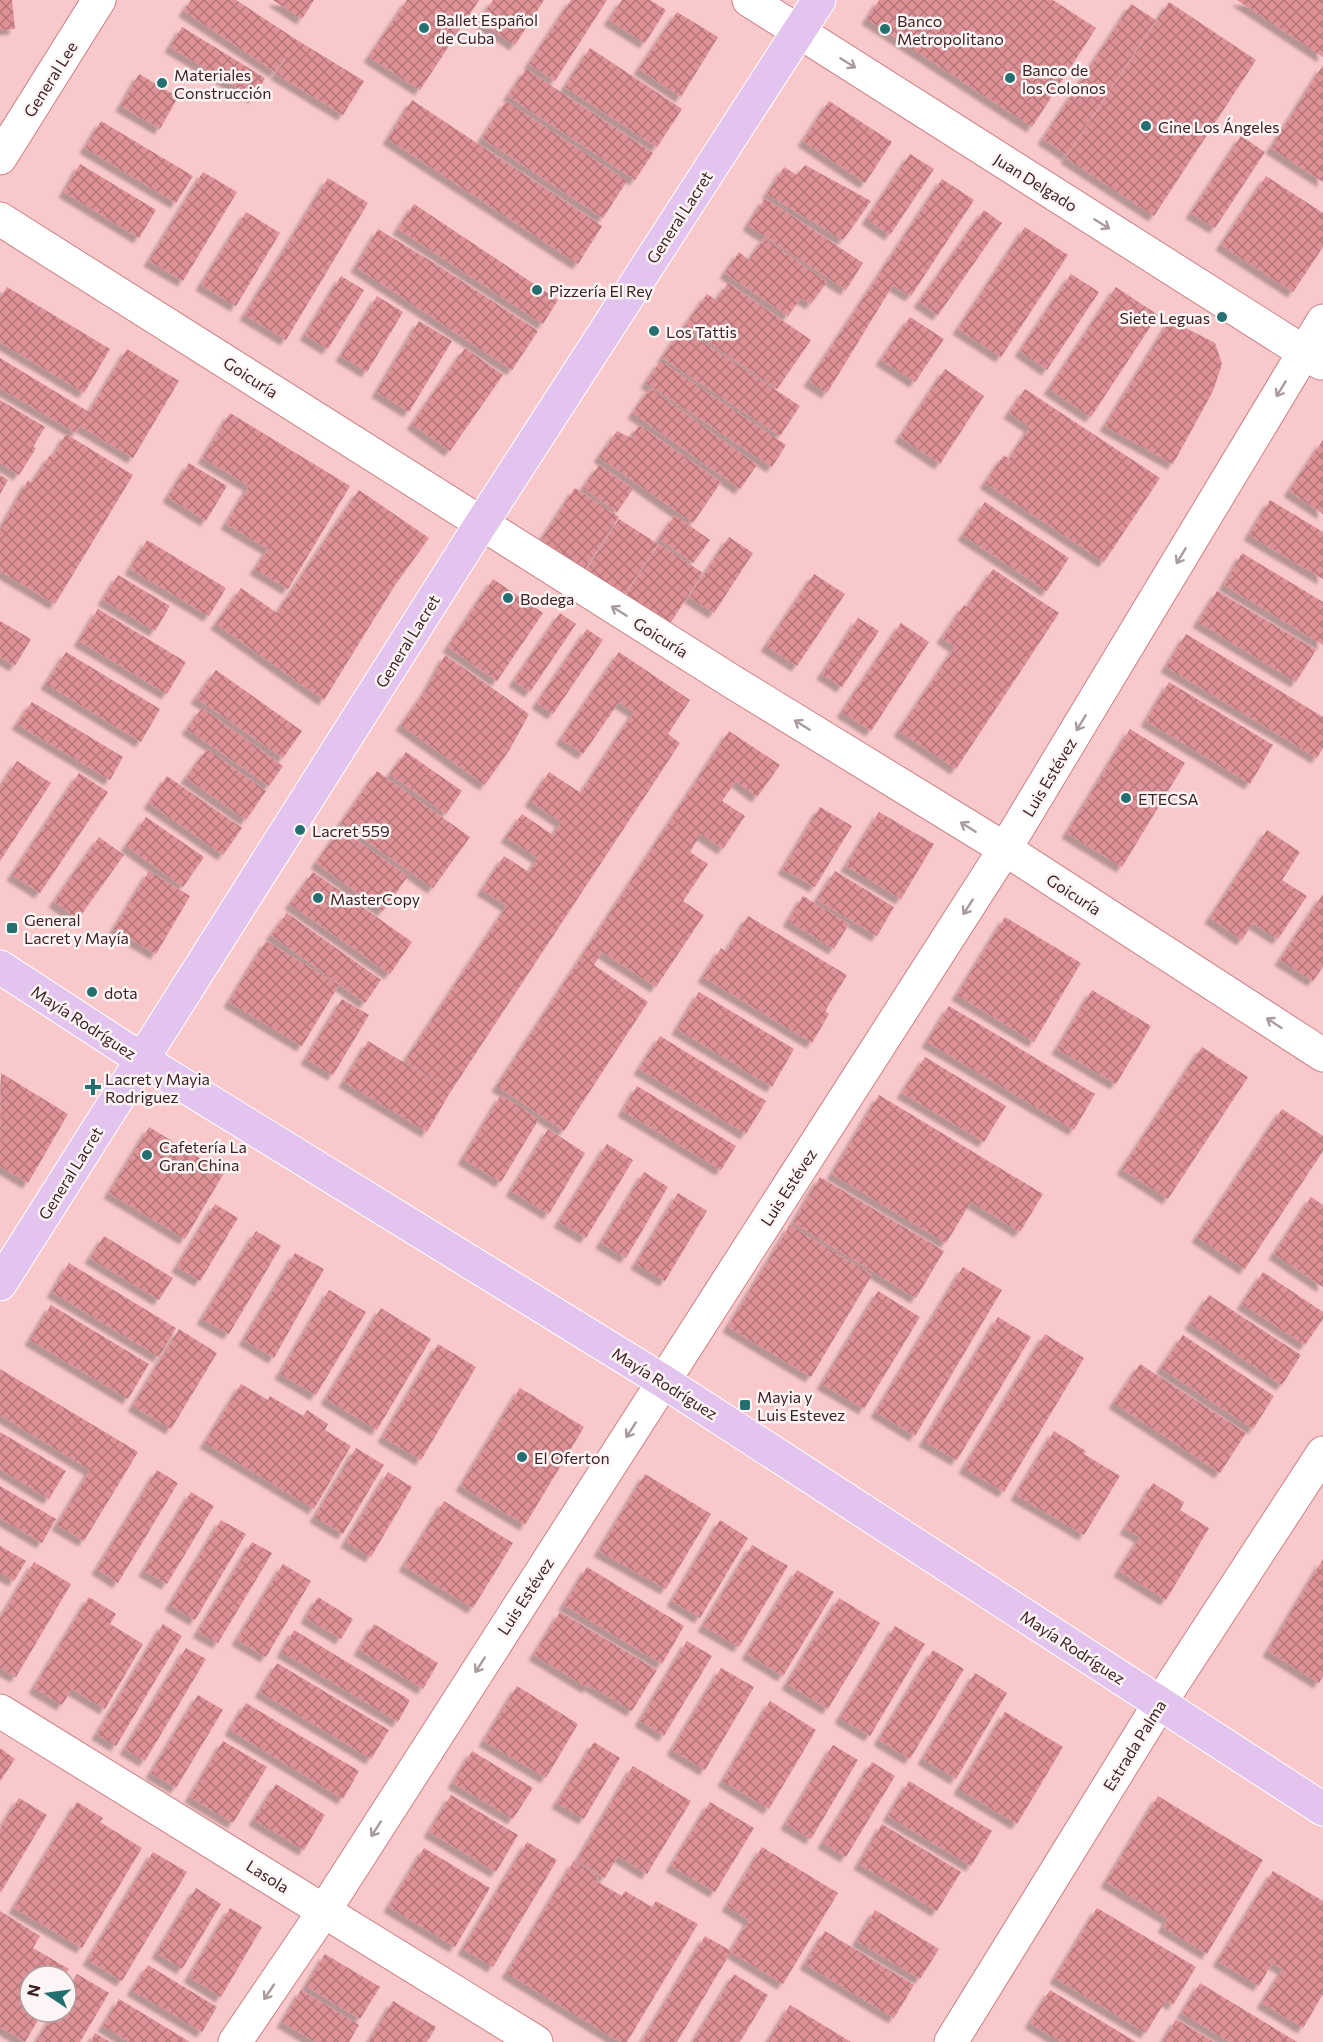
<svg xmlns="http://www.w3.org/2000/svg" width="1323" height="2042" font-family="Commissioner,sans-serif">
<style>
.building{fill:url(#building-cross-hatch);filter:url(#shadow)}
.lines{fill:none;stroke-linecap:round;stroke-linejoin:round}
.minor-casing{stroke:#cc8186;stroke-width:35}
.major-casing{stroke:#fff;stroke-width:35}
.minor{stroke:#fff;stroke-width:33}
.major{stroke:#e2c4ee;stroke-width:33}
.oneway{stroke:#a99b9c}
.poi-dot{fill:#246f70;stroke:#fdf5f5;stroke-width:2}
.labels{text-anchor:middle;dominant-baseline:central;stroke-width:5;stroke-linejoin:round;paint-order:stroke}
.poi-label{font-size:16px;fill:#3f2123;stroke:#fdf5f5;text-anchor:start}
.street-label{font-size:16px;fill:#3f2123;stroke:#fdf5f5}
</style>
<defs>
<pattern id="building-cross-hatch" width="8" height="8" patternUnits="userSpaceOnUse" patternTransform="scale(1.5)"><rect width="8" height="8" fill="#de9196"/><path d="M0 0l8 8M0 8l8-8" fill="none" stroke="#b5767a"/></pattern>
<filter id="shadow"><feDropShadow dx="-5.5" dy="5.5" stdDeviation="1.5" flood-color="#0004"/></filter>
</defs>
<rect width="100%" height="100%" fill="#f9c8ca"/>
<g class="building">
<path d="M 0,0 L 12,0 L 15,29 L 0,30 Z"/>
<path d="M 191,0 L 236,0 L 297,40 L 364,81 L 343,115 L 276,74 L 292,48 L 275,72 L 184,11 Z"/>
<path d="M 273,0 L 314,0 L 302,19 Z"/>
<path d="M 407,0 L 479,0 L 420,90 L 369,57 Z"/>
<path d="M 493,0 L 544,0 L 515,45 L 479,21 Z"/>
<path d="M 571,0 L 607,0 L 555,81 L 529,64 Z"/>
<path d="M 622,0 L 650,0 L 666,10 L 645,43 L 609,20 Z"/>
<path d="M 879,0 L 1053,0 L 1096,28 L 1032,127 L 867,19 Z"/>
<path d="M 1237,0 L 1323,0 L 1323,57 Z"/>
<path d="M 1169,2 L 1256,60 L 1154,216 L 1066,158 Z"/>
<path d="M 1131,4 L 1156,20 L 1067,155 L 1043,139 Z"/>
<path d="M 677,12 L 718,37 L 681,97 L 639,69 Z"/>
<path d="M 182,27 L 265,78 L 254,98 L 170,47 Z"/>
<path d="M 590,48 L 682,109 L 657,147 L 565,87 Z"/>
<path d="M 1323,65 L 1323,182 L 1271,148 Z"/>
<path d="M 526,69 L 653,153 L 635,180 L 508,96 Z"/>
<path d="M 139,74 L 178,97 L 160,129 L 121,106 Z"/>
<path d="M 412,100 L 602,226 L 578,264 L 388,139 Z"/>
<path d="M 506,101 L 627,181 L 603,218 L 482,138 Z"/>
<path d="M 829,101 L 892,142 L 865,183 L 803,141 Z"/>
<path d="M 101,121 L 193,176 L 176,203 L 85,148 Z"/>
<path d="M 1241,136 L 1265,152 L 1215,228 L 1191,213 Z"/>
<path d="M 910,154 L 934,169 L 890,235 L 867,219 Z"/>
<path d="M 80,164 L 156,210 L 139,238 L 64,192 Z"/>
<path d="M 805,165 L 871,201 L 843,240 L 767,194 L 784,167 L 797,175 Z"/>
<path d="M 203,172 L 237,192 L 183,281 L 149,261 Z"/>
<path d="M 1266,176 L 1323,213 L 1323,247 L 1293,292 L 1221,245 Z"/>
<path d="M 328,178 L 368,203 L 286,340 L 245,315 Z"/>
<path d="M 942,179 L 974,200 L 911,296 L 893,285 L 827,393 L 809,381 Z"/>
<path d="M 765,198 L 863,263 L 846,290 L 748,225 Z"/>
<path d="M 414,204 L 558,300 L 543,324 L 398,229 Z"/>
<path d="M 984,210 L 1002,223 L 938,315 L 919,302 Z"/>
<path d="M 246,212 L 280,233 L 236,306 L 201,285 Z"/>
<path d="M 1025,227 L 1068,255 L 1001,357 L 958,329 Z"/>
<path d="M 378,229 L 434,263 L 538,331 L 512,370 L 356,267 Z"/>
<path d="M 764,238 L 827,282 L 811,304 L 801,298 L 788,316 L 725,273 L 739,252 L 749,260 Z"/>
<path d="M 1071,274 L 1099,292 L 1047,370 L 1020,351 Z"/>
<path d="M 341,276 L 364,290 L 328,349 L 305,335 Z"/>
<path d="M 728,283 L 811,340 L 777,389 L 685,326 L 707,294 L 716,300 Z"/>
<path d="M 7,287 L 110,349 L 84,393 L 0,342 L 0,299 Z"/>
<path d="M 1116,287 L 1158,315 L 1091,417 L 1049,389 Z"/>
<path d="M 377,296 L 403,312 L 367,372 L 341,356 Z"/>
<path d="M 910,317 L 944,339 L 915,382 L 881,360 Z"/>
<path d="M 1170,320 L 1215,343 L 1222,364 L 1213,391 L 1173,464 L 1105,426 Z"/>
<path d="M 419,321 L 452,341 L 409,412 L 377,392 Z"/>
<path d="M 682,328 L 800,406 L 780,436 L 662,358 Z"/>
<path d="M 465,348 L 503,375 L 450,451 L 412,424 Z"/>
<path d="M 127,349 L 179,381 L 133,458 L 80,426 L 76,433 L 0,388 L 0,358 L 89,412 Z"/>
<path d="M 660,361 L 786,445 L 772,467 L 646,383 Z"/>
<path d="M 945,369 L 984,396 L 940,464 L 900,437 Z"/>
<path d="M 650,388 L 757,465 L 740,489 L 633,413 Z"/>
<path d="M 1025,389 L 1160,478 L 1104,562 L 985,483 L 1004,455 L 1009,459 L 1030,427 L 1009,413 Z"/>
<path d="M 0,400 L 45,427 L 33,447 L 36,448 L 19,475 L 0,463 Z"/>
<path d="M 230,413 L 350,486 L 288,589 L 255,569 L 268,549 L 226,524 L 249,486 L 203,458 Z"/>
<path d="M 639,425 L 721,482 L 693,523 L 599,457 L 617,431 L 631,438 Z"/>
<path d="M 66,434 L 133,475 L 55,604 L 0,571 L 0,530 L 28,480 L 32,483 L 50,455 L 53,457 Z"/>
<path d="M 1323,440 L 1323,514 L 1289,491 Z"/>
<path d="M 189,463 L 227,486 L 206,521 L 168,497 Z"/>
<path d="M 599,465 L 633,489 L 617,512 L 583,488 Z"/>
<path d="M 0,475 L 8,480 L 0,494 Z"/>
<path d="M 575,488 L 619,517 L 585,569 L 541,540 Z"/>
<path d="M 359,490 L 429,538 L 395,585 L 324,700 L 216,624 L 241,588 L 277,613 Z"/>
<path d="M 1270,500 L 1323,532 L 1323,579 L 1249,535 Z"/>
<path d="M 985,502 L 1069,558 L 1047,591 L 963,535 Z"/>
<path d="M 675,515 L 710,540 L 693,563 L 659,539 Z"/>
<path d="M 619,519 L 658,544 L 624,595 L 586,571 Z"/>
<path d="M 729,537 L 753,553 L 714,613 L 689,597 Z"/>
<path d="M 147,540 L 226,588 L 209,616 L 130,569 Z"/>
<path d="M 659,544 L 703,573 L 669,625 L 625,596 Z"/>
<path d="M 1242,553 L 1323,602 L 1323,645 L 1224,585 Z"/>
<path d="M 993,569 L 1059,613 L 956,769 L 899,731 L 955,647 L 942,638 L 964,605 L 967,607 Z"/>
<path d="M 814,574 L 845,594 L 797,666 L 766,646 Z"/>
<path d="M 118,575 L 170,606 L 155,631 L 103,600 Z"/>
<path d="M 493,579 L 543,613 L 497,681 L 448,647 Z"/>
<path d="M 1217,591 L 1316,650 L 1296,682 L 1198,622 Z"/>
<path d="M 98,609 L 186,662 L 167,694 L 79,641 Z"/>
<path d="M 560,613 L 576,624 L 530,692 L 514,681 Z"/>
<path d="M 858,618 L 879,631 L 842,687 L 822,674 Z"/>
<path d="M 0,621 L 31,639 L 15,666 L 0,657 Z"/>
<path d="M 901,623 L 929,642 L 871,731 L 842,712 Z"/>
<path d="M 587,629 L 603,640 L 553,714 L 537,703 Z"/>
<path d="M 1186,634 L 1323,717 L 1323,748 L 1317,758 L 1166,667 Z"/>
<path d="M 66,652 L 160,709 L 141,742 L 46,684 Z"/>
<path d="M 619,652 L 690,700 L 668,734 L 680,743 L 451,1091 L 427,1132 L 344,1082 L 368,1041 L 438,1083 L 405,1061 L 507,906 L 482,890 L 504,856 L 529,872 L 538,858 L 506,837 L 522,814 L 553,835 L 561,822 L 530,801 L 549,772 L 581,793 L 634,712 L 619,702 L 583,754 L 561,739 Z"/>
<path d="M 445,655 L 529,714 L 510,749 L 485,785 L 401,725 L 426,690 Z"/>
<path d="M 216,670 L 302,731 L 283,758 L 196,698 Z"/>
<path d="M 1169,682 L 1273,745 L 1250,784 L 1146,721 Z"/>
<path d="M 32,702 L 123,757 L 110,780 L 17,724 Z"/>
<path d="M 202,708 L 283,766 L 269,786 L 187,729 Z"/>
<path d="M 1130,729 L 1185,763 L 1122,867 L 1067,833 Z"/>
<path d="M 729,731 L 780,765 L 757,797 L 736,781 L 722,801 L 745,816 L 723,849 L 701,834 L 690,852 L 708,864 L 683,901 L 704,915 L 656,987 L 602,952 L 594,965 L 648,1002 L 564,1131 L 497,1086 Z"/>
<path d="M 207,749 L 266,791 L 246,820 L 186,778 Z"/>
<path d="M 406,752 L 462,791 L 446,814 L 390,774 Z"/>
<path d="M 17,761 L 51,783 L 0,861 L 0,787 Z"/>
<path d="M 377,771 L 470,837 L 433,888 L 341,823 Z"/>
<path d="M 79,773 L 108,792 L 40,893 L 12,875 Z"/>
<path d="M 167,776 L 242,828 L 223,855 L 149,803 Z"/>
<path d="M 820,807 L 852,826 L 815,887 L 783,869 Z"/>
<path d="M 879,812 L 934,844 L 901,899 L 846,866 Z"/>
<path d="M 146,817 L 204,857 L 183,887 L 126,846 Z"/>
<path d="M 340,829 L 408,876 L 383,911 L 316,863 Z"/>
<path d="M 1267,830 L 1300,852 L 1282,880 L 1307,896 L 1278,939 L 1253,923 L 1242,940 L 1210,918 Z"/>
<path d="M 99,837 L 124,855 L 78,919 L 54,902 Z"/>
<path d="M 149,871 L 190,896 L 156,954 L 114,929 Z"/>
<path d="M 835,871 L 894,907 L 877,936 L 817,900 Z"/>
<path d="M 313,872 L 412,942 L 390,974 L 290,904 Z"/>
<path d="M 1323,894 L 1323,967 L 1313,981 L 1280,960 Z"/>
<path d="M 803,896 L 849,924 L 834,949 L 788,921 Z"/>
<path d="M 287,913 L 381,980 L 365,1003 L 271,935 Z"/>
<path d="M 748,916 L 847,975 L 825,1011 L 829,1014 L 812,1043 L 703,977 L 721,948 L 726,952 Z"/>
<path d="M 1005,917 L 1081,963 L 1034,1042 L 957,995 Z"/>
<path d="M 266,941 L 339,985 L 302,1046 L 229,1002 Z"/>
<path d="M 1092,990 L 1151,1026 L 1116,1084 L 1057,1049 Z"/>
<path d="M 699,992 L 794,1049 L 772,1087 L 677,1029 Z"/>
<path d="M 342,999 L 369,1015 L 333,1075 L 306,1059 Z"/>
<path d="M 949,1006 L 1095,1094 L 1074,1130 L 927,1042 Z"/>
<path d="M 660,1036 L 766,1101 L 746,1134 L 639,1069 Z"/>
<path d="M 1202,1047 L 1248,1077 L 1168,1199 L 1122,1169 Z"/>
<path d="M 925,1057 L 1006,1106 L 984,1142 L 902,1093 Z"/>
<path d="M 1,1073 L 68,1114 L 28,1183 L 0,1166 Z"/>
<path d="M 637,1086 L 736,1146 L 721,1170 L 623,1111 Z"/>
<path d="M 501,1095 L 539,1119 L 501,1182 L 463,1159 Z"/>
<path d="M 879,1095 L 1043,1194 L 1020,1232 L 971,1202 L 946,1243 L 832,1174 Z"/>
<path d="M 1282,1109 L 1323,1136 L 1323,1151 L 1245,1269 L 1197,1237 Z"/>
<path d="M 149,1127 L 224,1173 L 185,1239 L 109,1193 Z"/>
<path d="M 548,1129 L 585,1153 L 549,1214 L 511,1191 Z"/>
<path d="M 607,1144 L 633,1160 L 586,1238 L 559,1222 Z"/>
<path d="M 644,1172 L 668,1187 L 626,1258 L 601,1243 Z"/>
<path d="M 820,1177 L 944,1251 L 916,1298 L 793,1223 Z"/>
<path d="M 678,1193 L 707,1211 L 665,1281 L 636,1264 Z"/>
<path d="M 1311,1197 L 1323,1205 L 1323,1287 L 1274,1254 Z"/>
<path d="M 215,1204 L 238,1218 L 200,1281 L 177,1267 Z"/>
<path d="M 790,1225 L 872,1275 L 811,1377 L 728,1327 Z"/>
<path d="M 256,1231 L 281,1246 L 229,1334 L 202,1319 Z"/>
<path d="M 104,1236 L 173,1278 L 159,1300 L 90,1258 Z"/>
<path d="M 295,1253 L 324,1269 L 274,1358 L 244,1340 Z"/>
<path d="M 69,1263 L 176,1328 L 159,1357 L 52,1292 Z"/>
<path d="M 963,1267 L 1002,1290 L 915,1436 L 876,1412 Z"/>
<path d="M 1263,1272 L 1323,1312 L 1323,1319 L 1305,1345 L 1242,1304 Z"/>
<path d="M 329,1290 L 366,1312 L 316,1395 L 280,1374 Z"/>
<path d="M 878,1291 L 920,1317 L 864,1409 L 822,1384 Z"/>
<path d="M 1209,1295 L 1301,1355 L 1282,1385 L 1190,1324 Z"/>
<path d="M 51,1305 L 149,1364 L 128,1399 L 30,1340 Z"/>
<path d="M 381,1308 L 431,1339 L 377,1430 L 326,1399 Z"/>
<path d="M 998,1317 L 1031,1337 L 957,1460 L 924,1441 Z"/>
<path d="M 179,1329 L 217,1353 L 171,1429 L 133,1406 Z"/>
<path d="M 1045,1334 L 1084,1358 L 1004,1492 L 964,1468 Z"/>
<path d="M 1183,1335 L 1274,1396 L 1253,1429 L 1161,1368 Z"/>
<path d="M 438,1344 L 476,1367 L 421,1460 L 383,1437 Z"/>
<path d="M 1140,1364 L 1246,1433 L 1220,1473 L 1114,1403 Z"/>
<path d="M 0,1369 L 138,1452 L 84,1541 L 57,1525 L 90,1470 L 0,1415 Z"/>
<path d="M 241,1384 L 268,1400 L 270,1396 L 303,1416 L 307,1410 L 328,1424 L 325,1430 L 351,1446 L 314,1509 L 205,1443 Z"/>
<path d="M 520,1388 L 584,1427 L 525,1525 L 461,1486 Z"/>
<path d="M 1054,1431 L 1086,1451 L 1084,1454 L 1120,1476 L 1084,1535 L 1016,1495 Z"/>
<path d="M 0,1432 L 66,1471 L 49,1499 L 0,1469 Z"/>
<path d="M 356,1448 L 384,1465 L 343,1534 L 315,1517 Z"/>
<path d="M 157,1470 L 178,1483 L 118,1583 L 97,1569 Z"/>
<path d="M 388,1472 L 412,1487 L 371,1557 L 346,1542 Z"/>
<path d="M 645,1474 L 711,1514 L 666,1589 L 599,1551 Z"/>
<path d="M 1153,1483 L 1184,1502 L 1180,1510 L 1209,1528 L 1166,1600 L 1119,1571 L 1140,1537 L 1125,1529 Z"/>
<path d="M 0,1486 L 56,1519 L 42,1543 L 0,1518 Z"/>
<path d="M 191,1492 L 214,1506 L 167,1584 L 144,1571 Z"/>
<path d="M 444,1501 L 513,1543 L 473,1608 L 404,1566 Z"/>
<path d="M 221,1520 L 246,1534 L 195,1620 L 170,1605 Z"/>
<path d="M 720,1520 L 748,1538 L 700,1618 L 672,1601 Z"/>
<path d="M 252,1542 L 272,1553 L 218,1643 L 198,1632 Z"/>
<path d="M 752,1545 L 788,1566 L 739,1647 L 703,1626 Z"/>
<path d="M 0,1546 L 26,1561 L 14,1581 L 0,1573 Z"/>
<path d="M 1323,1559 L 1323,1676 L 1319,1683 L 1268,1651 Z"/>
<path d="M 34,1562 L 71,1584 L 16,1677 L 0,1668 L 0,1619 Z"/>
<path d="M 283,1564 L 311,1581 L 266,1657 L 237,1640 Z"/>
<path d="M 587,1567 L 684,1626 L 662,1664 L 564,1605 Z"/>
<path d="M 797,1570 L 834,1592 L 783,1676 L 747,1654 Z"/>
<path d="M 89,1597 L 116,1614 L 110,1624 L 143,1644 L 105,1709 L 72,1689 L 62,1705 L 34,1688 Z"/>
<path d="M 318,1597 L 353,1619 L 341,1639 L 306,1618 Z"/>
<path d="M 839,1598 L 880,1623 L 828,1709 L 787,1684 Z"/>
<path d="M 560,1612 L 657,1670 L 632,1711 L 589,1685 L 588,1688 L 534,1655 Z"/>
<path d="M 163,1624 L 182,1636 L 116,1746 L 97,1734 Z"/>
<path d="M 374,1624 L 438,1663 L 423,1689 L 359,1650 Z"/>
<path d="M 895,1626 L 925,1644 L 870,1736 L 840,1718 Z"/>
<path d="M 294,1630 L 410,1700 L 398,1722 L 282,1652 Z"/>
<path d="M 687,1641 L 712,1656 L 664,1736 L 640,1721 Z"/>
<path d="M 186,1648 L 206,1659 L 145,1761 L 125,1749 Z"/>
<path d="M 933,1650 L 964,1669 L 910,1759 L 879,1740 Z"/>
<path d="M 277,1663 L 389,1730 L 371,1759 L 260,1692 Z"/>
<path d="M 721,1668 L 754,1687 L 705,1770 L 672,1750 Z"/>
<path d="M 975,1673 L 1007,1693 L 956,1779 L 923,1759 Z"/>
<path d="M 517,1686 L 578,1724 L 546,1778 L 484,1741 Z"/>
<path d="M 198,1695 L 223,1710 L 176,1788 L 151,1773 Z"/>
<path d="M 770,1701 L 816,1730 L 769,1809 L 723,1781 Z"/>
<path d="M 246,1703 L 359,1771 L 343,1799 L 230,1730 Z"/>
<path d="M 1005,1712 L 1063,1747 L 1017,1824 L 959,1789 Z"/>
<path d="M 223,1741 L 267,1767 L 233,1823 L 190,1797 Z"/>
<path d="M 594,1742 L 620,1758 L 584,1819 L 557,1803 Z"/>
<path d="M 833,1745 L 858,1760 L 811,1839 L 786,1824 Z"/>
<path d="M 0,1748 L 15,1759 L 0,1781 Z"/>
<path d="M 472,1751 L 533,1788 L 513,1819 L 453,1783 Z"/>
<path d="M 872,1762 L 895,1776 L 846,1857 L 823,1843 Z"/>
<path d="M 633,1766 L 691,1801 L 647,1874 L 618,1856 L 605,1878 L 577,1861 Z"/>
<path d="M 909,1781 L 992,1831 L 971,1866 L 888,1816 Z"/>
<path d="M 276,1784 L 325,1815 L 304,1850 L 254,1820 Z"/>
<path d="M 451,1795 L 518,1835 L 496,1872 L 429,1832 Z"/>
<path d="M 1158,1796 L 1263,1860 L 1207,1954 L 1163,1927 L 1168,1919 L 1106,1882 Z"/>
<path d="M 19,1798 L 47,1815 L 1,1892 L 0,1891 L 0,1829 Z"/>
<path d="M 77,1802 L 103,1818 L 100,1822 L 142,1848 L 82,1948 L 14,1908 Z"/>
<path d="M 710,1802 L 754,1828 L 715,1892 L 671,1866 Z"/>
<path d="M 882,1824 L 961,1872 L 937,1911 L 859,1864 Z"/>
<path d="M 527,1842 L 557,1860 L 493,1967 L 463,1949 Z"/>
<path d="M 762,1847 L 838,1893 L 783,1984 L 731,1952 L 677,2042 L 642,2042 L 705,1936 L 731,1951 L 749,1920 L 727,1906 Z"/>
<path d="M 424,1848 L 490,1888 L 455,1947 L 389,1907 Z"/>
<path d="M 153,1852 L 187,1872 L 122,1981 L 88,1960 Z"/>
<path d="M 574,1861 L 599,1876 L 596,1881 L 622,1896 L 625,1891 L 652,1907 L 656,1901 L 698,1924 L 627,2042 L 620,2042 L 507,1973 Z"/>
<path d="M 1273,1871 L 1323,1901 L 1323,1994 L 1303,2028 L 1262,2003 L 1283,1969 L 1272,1963 L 1259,1986 L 1218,1961 Z"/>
<path d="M 196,1888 L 221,1904 L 182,1969 L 157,1953 Z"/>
<path d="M 230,1908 L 262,1927 L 221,1997 L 189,1977 Z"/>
<path d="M 1097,1908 L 1196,1967 L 1173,2005 L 1166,2000 L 1146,2033 L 1055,1978 Z"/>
<path d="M 875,1910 L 939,1949 L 920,1979 L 857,1941 Z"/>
<path d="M 0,1911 L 40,1936 L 33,1948 L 69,1969 L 64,1976 L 30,1976 L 30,2012 L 43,2012 L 25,2042 L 0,2027 Z"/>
<path d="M 825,1931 L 914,1985 L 894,2018 L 805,1964 Z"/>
<path d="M 325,1954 L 380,1987 L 360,2019 L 306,1986 Z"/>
<path d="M 148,1965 L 217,2007 L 202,2032 L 132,1990 Z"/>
<path d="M 77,1974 L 109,1993 L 80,2042 L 36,2042 L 55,2012 L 66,2012 L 66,1993 Z"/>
<path d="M 734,1974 L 768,1995 L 740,2042 L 693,2042 Z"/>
<path d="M 1200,1983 L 1297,2042 L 1230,2042 L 1182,2013 Z"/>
<path d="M 301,1990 L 359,2025 L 349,2042 L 315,2042 L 282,2022 Z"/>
<path d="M 1050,1990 L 1136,2042 L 1061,2042 L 1030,2023 Z"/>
<path d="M 119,1999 L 190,2042 L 129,2042 L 103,2026 Z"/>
<path d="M 393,2001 L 436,2027 L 427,2042 L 369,2042 Z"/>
<path d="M 790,2005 L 851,2042 L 768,2042 Z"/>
<path d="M 1176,2019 L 1214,2042 L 1163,2042 Z"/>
<path d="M 95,2033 L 110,2042 L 90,2042 Z"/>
</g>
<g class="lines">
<g class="minor-casing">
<g id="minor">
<path d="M 749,0 L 1321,363"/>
<path d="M 0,158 L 99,0"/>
<path d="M 0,219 L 736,684 L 1005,849 L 1323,1055"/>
<path d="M 0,1711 L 536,2042"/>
<path d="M 235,2042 L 324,1911 L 1005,849 L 1323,321"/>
<path d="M 951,2042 L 1160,1703 L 1323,1453"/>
</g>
</g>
<g class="major-casing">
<g id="major">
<path d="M 0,967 L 141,1059 L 663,1381 L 1323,1809"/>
<path d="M 0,1284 L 481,524 L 819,0"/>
</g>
</g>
<use href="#minor" class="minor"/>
<use href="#major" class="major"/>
</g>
<defs><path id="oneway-shaft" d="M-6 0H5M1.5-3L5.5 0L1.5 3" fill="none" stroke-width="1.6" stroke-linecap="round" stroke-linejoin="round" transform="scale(1.5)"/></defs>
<g class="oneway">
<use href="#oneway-shaft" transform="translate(848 63) rotate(32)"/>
<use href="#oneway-shaft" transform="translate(1102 224) rotate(32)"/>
<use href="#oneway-shaft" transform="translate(1281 389) rotate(121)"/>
<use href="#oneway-shaft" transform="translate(1181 556) rotate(121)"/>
<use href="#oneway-shaft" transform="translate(619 611) rotate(-148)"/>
<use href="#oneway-shaft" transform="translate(1081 723) rotate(121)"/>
<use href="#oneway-shaft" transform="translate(802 725) rotate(-148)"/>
<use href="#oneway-shaft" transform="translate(968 827) rotate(-148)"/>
<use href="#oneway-shaft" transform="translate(968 907) rotate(123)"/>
<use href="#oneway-shaft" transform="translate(1274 1023) rotate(-147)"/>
<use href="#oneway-shaft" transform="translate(631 1430) rotate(123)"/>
<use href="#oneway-shaft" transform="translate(480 1665) rotate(123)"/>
<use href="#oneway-shaft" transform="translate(376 1829) rotate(123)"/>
<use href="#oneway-shaft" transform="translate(269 1992) rotate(124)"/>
</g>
<g class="poi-dot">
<circle cx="424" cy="28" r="6"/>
<circle cx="885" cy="29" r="6"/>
<circle cx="1010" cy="78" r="6"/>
<circle cx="162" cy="83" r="6"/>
<circle cx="1146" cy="126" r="6"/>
<circle cx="537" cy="290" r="6"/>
<circle cx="1222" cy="317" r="6"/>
<circle cx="654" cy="331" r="6"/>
<circle cx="508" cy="598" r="6"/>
<circle cx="1126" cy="798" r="6"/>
<circle cx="300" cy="830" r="6"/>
<circle cx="318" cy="898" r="6"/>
<rect x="6" y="922" width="12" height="12" rx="3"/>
<circle cx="92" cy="992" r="6"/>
<path d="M90 1078h6v6h6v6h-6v6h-6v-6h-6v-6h6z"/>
<circle cx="147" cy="1155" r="6"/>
<rect x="739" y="1399" width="12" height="12" rx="3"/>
<circle cx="522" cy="1457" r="6"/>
</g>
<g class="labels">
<g class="poi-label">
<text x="436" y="19">Ballet Español<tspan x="436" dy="18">de Cuba</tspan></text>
<text x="897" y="20">Banco<tspan x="897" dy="18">Metropolitano</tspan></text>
<text x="1022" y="69">Banco de<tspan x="1022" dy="18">los Colonos</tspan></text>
<text x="174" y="74">Materiales<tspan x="174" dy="18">Construcción</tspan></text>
<text x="1158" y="126">Cine Los Ángeles</text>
<text x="549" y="290">Pizzería El Rey</text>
<text x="1210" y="317" text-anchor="end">Siete Leguas</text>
<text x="666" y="331">Los Tattis</text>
<text x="520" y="598">Bodega</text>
<text x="1138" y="798">ETECSA</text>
<text x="312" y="830">Lacret 559</text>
<text x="330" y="898">MasterCopy</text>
<text x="24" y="919">General<tspan x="24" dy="18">Lacret y Mayía</tspan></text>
<text x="104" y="992">dota</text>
<text x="105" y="1078">Lacret y Mayia<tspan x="105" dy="18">Rodriguez</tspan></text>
<text x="159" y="1146">Cafetería La<tspan x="159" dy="18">Gran China</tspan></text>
<text x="757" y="1396">Mayia y<tspan x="757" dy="18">Luis Estevez</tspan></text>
<text x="534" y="1457">El Oferton</text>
</g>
<g class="street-label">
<text transform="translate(50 79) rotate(-58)">General Lee</text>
<text transform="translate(1036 182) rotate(32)">Juan Delgado</text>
<text transform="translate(679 217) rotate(-57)">General Lacret</text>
<text transform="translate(251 377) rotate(33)">Goicuría</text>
<text transform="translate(661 637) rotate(32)">Goicuría</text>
<text transform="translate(407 641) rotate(-58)">General Lacret</text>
<text transform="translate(1049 777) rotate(-59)">Luis Estévez</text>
<text transform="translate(1074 894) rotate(33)">Goicuría</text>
<text transform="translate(84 1022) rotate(33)">Mayía Rodríguez</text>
<text transform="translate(70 1173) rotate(-58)">General Lacret</text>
<text transform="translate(788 1187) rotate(-57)">Luis Estévez</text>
<text transform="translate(665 1383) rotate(32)">Mayía Rodríguez</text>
<text transform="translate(525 1596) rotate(-57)">Luis Estévez</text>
<text transform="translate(1073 1647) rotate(33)">Mayía Rodríguez</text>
<text transform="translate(1134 1745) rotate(-58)">Estrada Palma</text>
<text transform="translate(268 1876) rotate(32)">Lasola</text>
</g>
</g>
<g transform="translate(48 1994) rotate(283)"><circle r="28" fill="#fdf5f5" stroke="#b1a0a1" stroke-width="1.5"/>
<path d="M0-4.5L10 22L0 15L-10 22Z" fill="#246f70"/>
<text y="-9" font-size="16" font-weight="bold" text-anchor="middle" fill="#3f2123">N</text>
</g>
</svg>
